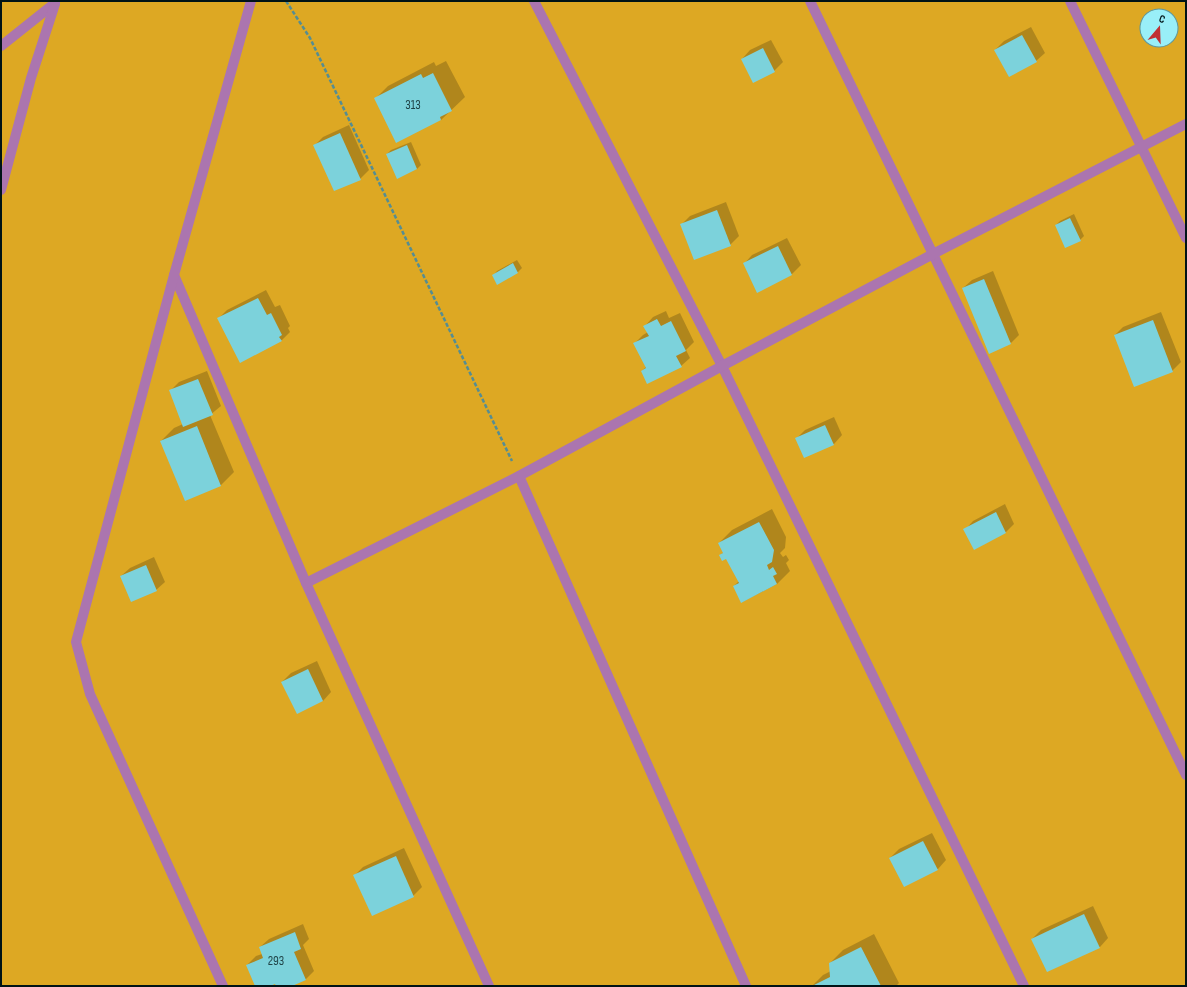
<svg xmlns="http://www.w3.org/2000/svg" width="1187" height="987" font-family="'Sofia Sans Condensed',sans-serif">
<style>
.green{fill:#dda823;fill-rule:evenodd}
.shadow{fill:#0003}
.building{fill:#7cd2db}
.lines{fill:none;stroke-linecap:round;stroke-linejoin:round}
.path{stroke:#558d93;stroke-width:2.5;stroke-dasharray:4 2;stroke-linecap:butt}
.service{stroke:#ab75af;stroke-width:10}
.labels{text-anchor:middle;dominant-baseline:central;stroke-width:3.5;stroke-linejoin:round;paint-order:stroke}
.number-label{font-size:13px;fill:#1f4347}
</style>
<rect width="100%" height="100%" fill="#99eff8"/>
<path class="green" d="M 1,1 L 1186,1 L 1186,986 L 1,986 ZM 1147,16 L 1171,16 L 1171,40 L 1147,40 Z"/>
<g class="shadow">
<path d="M 1031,27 L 1045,53 L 1036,61 L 995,50 L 1004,41 Z"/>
<path d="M 771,40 L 783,62 L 774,71 L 742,59 L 750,50 Z"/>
<path d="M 446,61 L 465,97 L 441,120 L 375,99 L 388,86 L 434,62 L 436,66 Z"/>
<path d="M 349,125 L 369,170 L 360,179 L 314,146 L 323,137 Z"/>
<path d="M 411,142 L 421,165 L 417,169 L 387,154 L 391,150 Z"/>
<path d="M 726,202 L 739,236 L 730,245 L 681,225 L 690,216 Z"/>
<path d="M 1074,214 L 1084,236 L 1080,240 L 1056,225 L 1060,221 Z"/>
<path d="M 787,238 L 801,265 L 792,274 L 757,291 L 744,264 L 752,255 Z"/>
<path d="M 517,260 L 522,268 L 518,272 L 497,284 L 493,276 L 497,271 Z"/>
<path d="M 993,271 L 1019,335 L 1011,343 L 963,288 L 972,280 Z"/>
<path d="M 266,290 L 275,307 L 280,305 L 290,326 L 288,328 L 290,332 L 281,341 L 219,318 L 227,310 Z"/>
<path d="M 666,311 L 669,318 L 680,313 L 694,342 L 686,350 L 690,358 L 681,366 L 642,371 L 646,367 L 635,343 L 643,335 L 648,332 L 645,326 L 653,317 Z"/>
<path d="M 1161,312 L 1181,362 L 1172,371 L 1115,335 L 1123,327 Z"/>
<path d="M 207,371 L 221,406 L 210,415 L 234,472 L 221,485 L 185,499 L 161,441 L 174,428 L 183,424 L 170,391 L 179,382 Z"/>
<path d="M 834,417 L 842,435 L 834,444 L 805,456 L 797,438 L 805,430 Z"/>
<path d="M 1005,504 L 1014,524 L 1006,532 L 975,549 L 965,530 L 973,521 Z"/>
<path d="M 772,509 L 786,537 L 785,548 L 780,553 L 783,557 L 786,555 L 789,560 L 786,563 L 790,571 L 777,584 L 742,602 L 734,586 L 739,581 L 726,557 L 720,555 L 724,552 L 719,543 L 732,530 Z"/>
<path d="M 154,557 L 165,582 L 156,590 L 121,576 L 130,568 Z"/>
<path d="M 317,661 L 331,692 L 323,701 L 282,682 L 291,673 Z"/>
<path d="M 932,833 L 946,860 L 938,869 L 904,886 L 890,858 L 899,849 Z"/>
<path d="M 404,848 L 422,887 L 413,896 L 372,915 L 355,875 L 363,867 Z"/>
<path d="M 1093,906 L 1108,938 L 1100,947 L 1048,971 L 1032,939 L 1041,930 Z"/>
<path d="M 303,924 L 309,939 L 303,945 L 314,971 L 305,980 L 289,986 L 277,986 L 275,983 L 267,986 L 256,986 L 247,965 L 256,956 L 262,954 L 260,947 L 269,939 Z"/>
<path d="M 874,934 L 899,983 L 896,986 L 812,986 L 823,975 L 831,971 L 830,963 L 843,950 Z"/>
</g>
<g class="building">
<path d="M 1022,35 L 1037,62 L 1009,77 L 994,50 Z"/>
<path d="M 763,48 L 775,72 L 753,83 L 741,59 Z"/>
<path d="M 433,73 L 452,111 L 440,117 L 441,120 L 396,143 L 374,98 L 421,74 L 423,78 Z"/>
<path d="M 340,133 L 361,180 L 334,191 L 313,145 Z"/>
<path d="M 407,145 L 417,169 L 397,179 L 386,154 Z"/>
<path d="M 717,210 L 731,246 L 694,260 L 680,224 Z"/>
<path d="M 1070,218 L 1081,241 L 1065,248 L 1055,225 Z"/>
<path d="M 778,246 L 792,275 L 757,293 L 743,263 Z"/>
<path d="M 513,263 L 518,273 L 497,285 L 492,275 Z"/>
<path d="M 984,279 L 1011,344 L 989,354 L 962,288 Z"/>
<path d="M 258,298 L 267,315 L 271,313 L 282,335 L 279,337 L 282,341 L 240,363 L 217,318 Z"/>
<path d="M 657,319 L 661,326 L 671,321 L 686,351 L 676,356 L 682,367 L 647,384 L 641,371 L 646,368 L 633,343 L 649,336 L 643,326 Z"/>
<path d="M 1153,320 L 1173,372 L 1134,387 L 1114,335 Z"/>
<path d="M 198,379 L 213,415 L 183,427 L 169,390 Z"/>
<path d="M 825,425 L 834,445 L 804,458 L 795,438 Z"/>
<path d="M 197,426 L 221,486 L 185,501 L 160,441 Z"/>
<path d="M 996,512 L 1006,533 L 974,550 L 963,529 Z"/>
<path d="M 759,522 L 774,550 L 772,562 L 767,565 L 769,570 L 773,567 L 777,574 L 773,576 L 777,584 L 741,603 L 733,586 L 739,583 L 726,559 L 722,561 L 719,555 L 723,553 L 718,543 Z"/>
<path d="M 146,565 L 157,591 L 131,602 L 120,576 Z"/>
<path d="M 308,669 L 323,701 L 297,714 L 281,682 Z"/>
<path d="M 923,841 L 938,870 L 904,887 L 889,858 Z"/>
<path d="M 396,856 L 414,897 L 372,916 L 353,875 Z"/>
<path d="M 1084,914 L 1100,948 L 1047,972 L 1031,939 Z"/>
<path d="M 295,932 L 301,949 L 294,952 L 306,980 L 292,986 L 276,986 L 275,984 L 270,986 L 255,986 L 246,965 L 263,958 L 259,947 Z"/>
<path d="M 861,947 L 881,986 L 812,986 L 830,977 L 829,963 Z"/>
</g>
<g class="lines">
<path class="path" d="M 286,1 L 310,38 L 512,461"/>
<g class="service">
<path d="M 534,1 L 722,366 L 1024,986"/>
<path d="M 810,1 L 1186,775"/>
<path d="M 1070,1 L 1186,238"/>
<path d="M 1,46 L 55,3"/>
<path d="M 1,190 L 31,78 L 55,4"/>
<path d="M 174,275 L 306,583 L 489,986"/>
<path d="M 519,476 L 746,986"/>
<path d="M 306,583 L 519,476 L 722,366 L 933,254 L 1186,124"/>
<path d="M 223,986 L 90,694 L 76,642 L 174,275 L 251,1"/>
</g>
</g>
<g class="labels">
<g class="number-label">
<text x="413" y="105">313</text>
<text x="276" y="961">293</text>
</g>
</g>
<rect width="1187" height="987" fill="none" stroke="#001316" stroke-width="4"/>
<g transform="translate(1159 28) rotate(19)"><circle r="19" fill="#99eff8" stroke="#5c979e"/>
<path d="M0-3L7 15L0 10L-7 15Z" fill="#c03034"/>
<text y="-6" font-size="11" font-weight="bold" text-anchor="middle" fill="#001316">С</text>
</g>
</svg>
